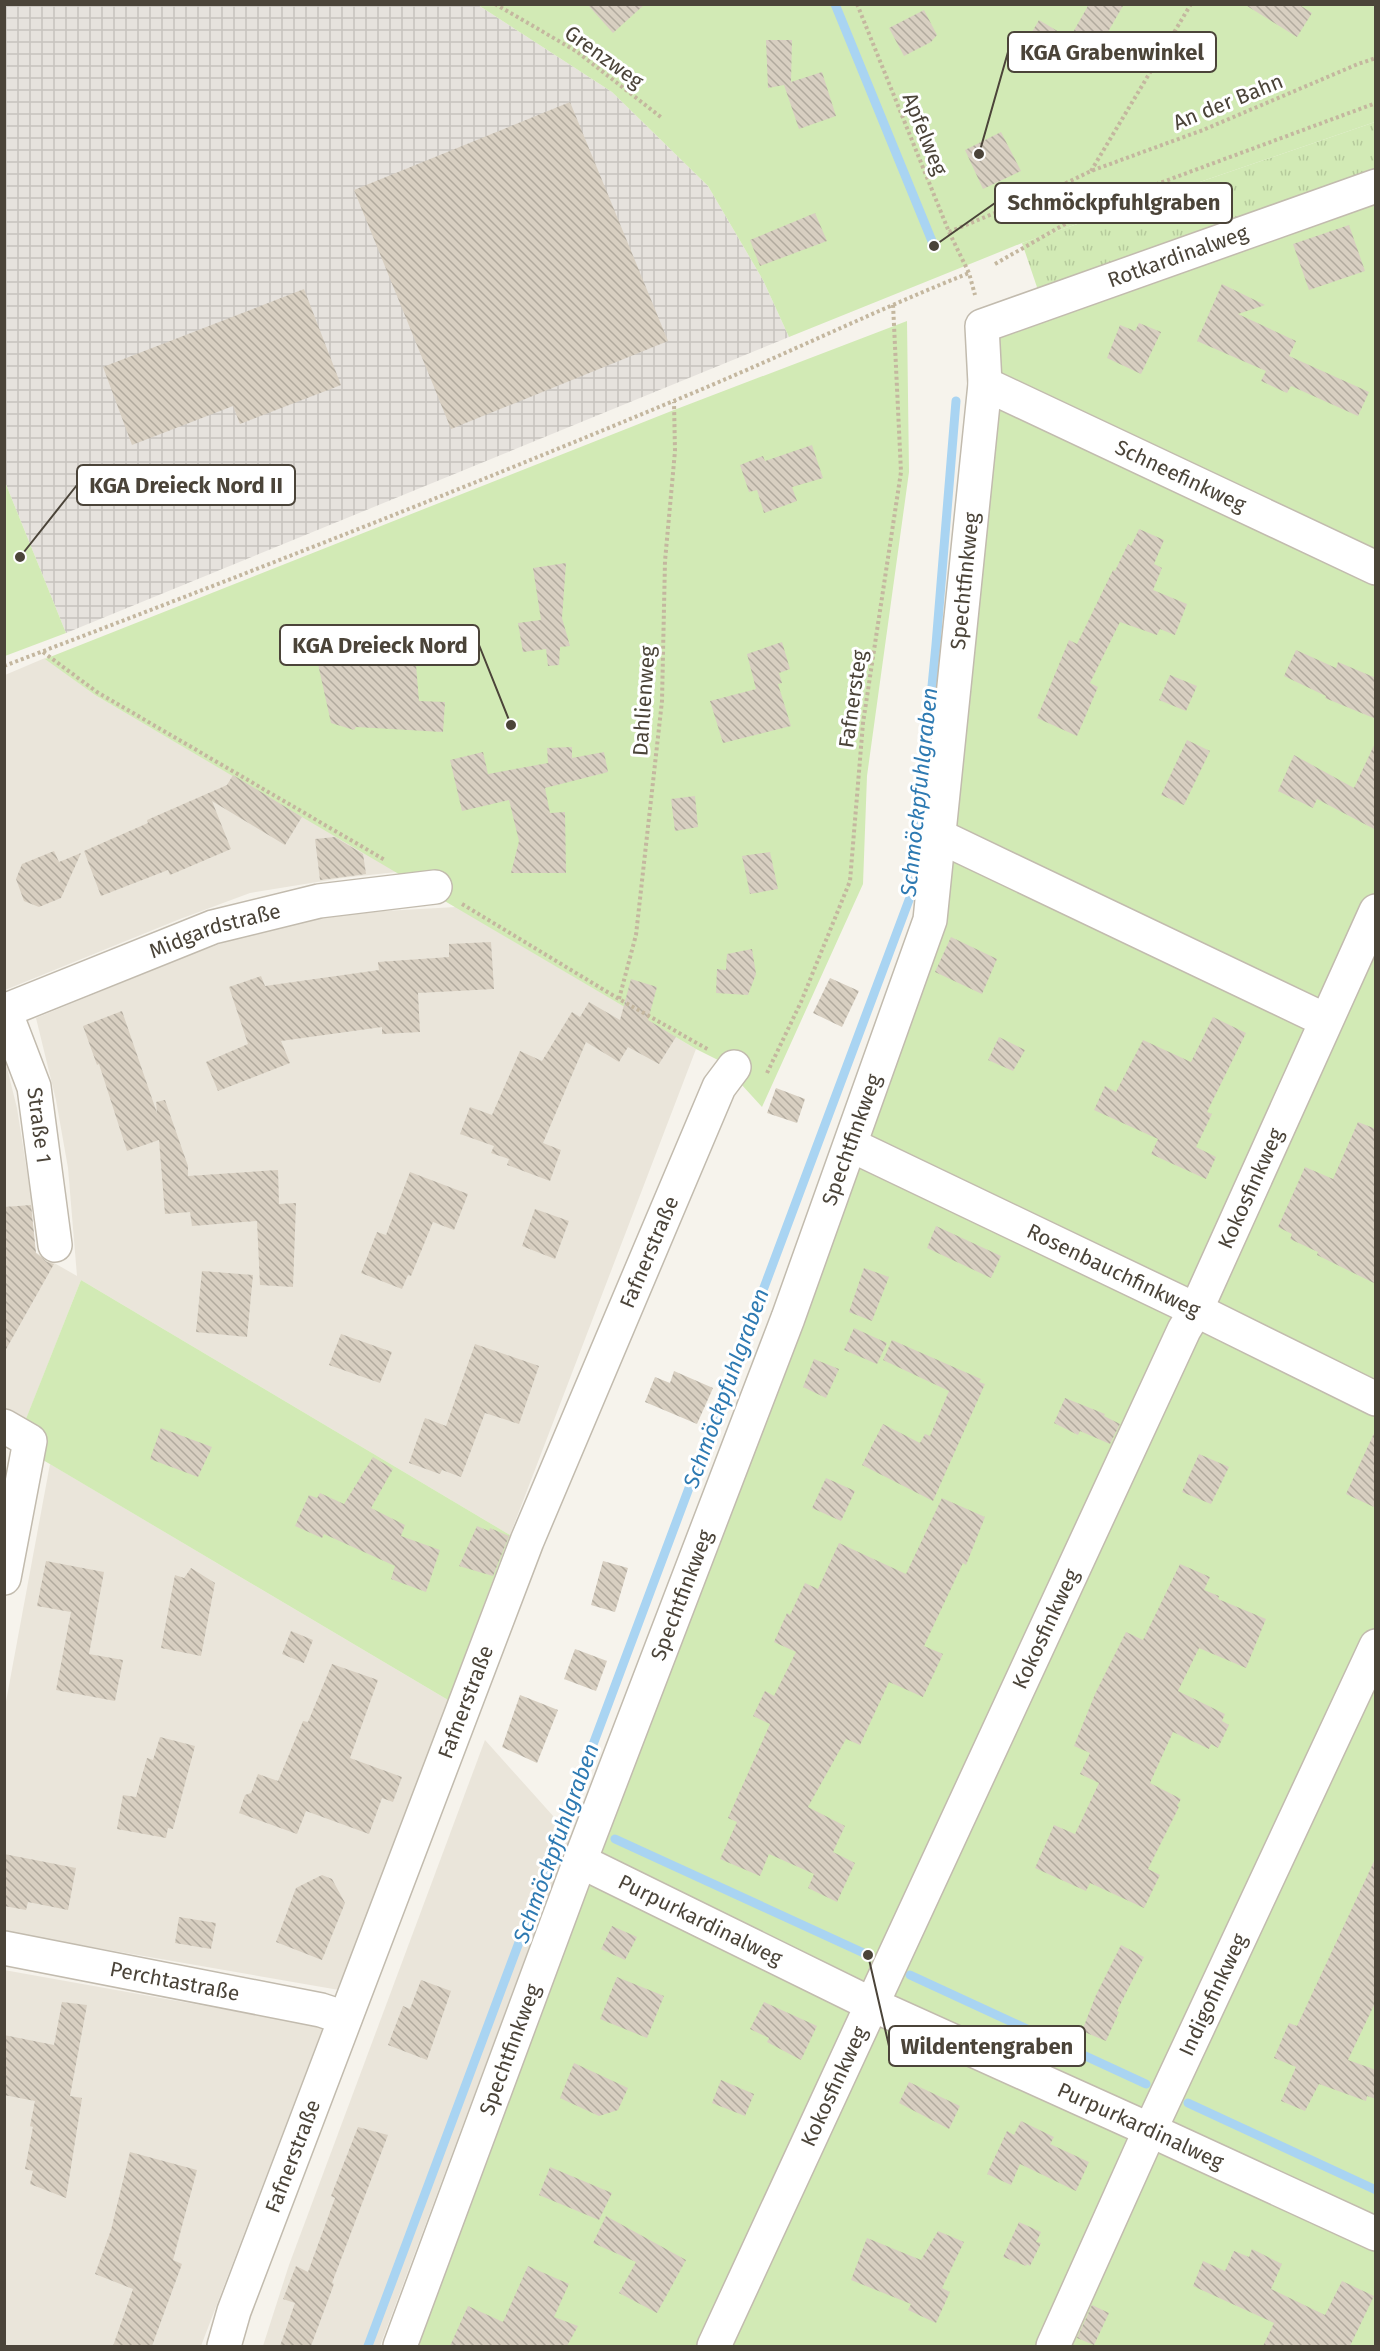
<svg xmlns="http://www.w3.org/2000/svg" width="1380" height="2351" font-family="'Fira Sans',sans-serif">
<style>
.residential{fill:#eae5da}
.industrial{fill:url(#industrial-grid)}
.grass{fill:url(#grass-tufts)}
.green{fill:#d2eab5}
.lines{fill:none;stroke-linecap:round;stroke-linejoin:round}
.stream{stroke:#a9d4f2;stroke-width:9}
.building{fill:url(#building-back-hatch)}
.minor-casing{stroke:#c2bbae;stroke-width:36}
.path{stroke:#c4b79f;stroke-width:4;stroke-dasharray:3 3;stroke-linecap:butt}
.minor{stroke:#fff;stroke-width:33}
.labels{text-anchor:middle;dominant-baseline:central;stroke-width:6;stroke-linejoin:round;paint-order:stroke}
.street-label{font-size:21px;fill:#4b4439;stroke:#fff}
.water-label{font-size:22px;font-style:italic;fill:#2e7ab2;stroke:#fff}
.leader{fill:none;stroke:#4b4439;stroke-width:2}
.callout-dot{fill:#4b4439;stroke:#fff;stroke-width:2}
.callout{fill:#fff;stroke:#4b4439;stroke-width:2}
.callout-label{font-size:22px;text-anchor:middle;font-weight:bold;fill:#4b4439}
</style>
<defs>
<pattern id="industrial-grid" width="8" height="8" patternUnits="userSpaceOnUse" patternTransform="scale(1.5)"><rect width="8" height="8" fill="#e6e2dd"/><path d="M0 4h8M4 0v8" fill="none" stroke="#c7c3be"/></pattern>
<pattern id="grass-tufts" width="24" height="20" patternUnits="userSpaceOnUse" patternTransform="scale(1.5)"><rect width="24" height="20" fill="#d2eab5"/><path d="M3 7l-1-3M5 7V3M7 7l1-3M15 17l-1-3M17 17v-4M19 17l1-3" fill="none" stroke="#b6ca9c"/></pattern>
<pattern id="building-back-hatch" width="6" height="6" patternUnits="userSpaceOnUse" patternTransform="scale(1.5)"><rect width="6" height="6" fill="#d8cfc1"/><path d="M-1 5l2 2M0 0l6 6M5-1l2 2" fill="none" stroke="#b1aa9e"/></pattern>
</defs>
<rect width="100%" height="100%" fill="#f6f3ec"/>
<g class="residential">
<path d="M 45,658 L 95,695 L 397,872 L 342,878 L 250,893 L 180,919 L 5,990 L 5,675 Z"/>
<path d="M 456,907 L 696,1049 L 510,1535 L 81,1280 L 25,1422 L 5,1410 L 4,1056 L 17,1108 L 31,1197 L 35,1252 L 77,1276 L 68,1168 L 56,1100 L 36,1018 L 192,954 L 270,926 L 349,913 Z"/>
<path d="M 50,1464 L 448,1700 L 339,1990 L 5,1932 L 5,1707 Z"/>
<path d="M 485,1740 L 571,1836 L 380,2346 L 263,2346 L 289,2265 Z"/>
<path d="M 4,1970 L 323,2027 L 201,2346 L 5,2346 Z"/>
</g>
<path class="industrial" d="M 4,5 L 478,5 L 612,92 L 708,186 L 763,280 L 789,337 L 66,633 L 5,482 Z"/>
<path class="grass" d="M 1375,122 L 1375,172 L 1039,293 L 1022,243 Z"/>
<g class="green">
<path d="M 478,5 L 1375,5 L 1375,122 L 1022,243 L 789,337 L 763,280 L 708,186 L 612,92 Z"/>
<path d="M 1375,172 L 1375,2346 L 387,2346 L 920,917 L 975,394 L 973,315 Z"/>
<path d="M 907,321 L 909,472 L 867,776 L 863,884 L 762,1107 L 720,1061 L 696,1049 L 95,695 L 45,659 L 674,410 Z"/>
<path d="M 5,482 L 66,633 L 5,656 L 4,656 Z"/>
<path d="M 81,1280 L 510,1535 L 448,1700 L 16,1444 Z"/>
</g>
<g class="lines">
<g class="stream">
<path d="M 835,4 L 934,246"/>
<path d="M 615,1839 L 868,1955"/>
<path d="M 910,1975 L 1146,2084"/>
<path d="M 1188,2103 L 1376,2190"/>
<path d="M 368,2346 L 912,892 L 936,645 L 956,401"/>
</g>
</g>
<g class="building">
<path d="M 587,4 L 645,4 L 613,33 Z"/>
<path d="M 1089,4 L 1124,4 L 1089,65 L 1063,50 Z"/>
<path d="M 1244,4 L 1298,4 L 1312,13 L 1297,37 Z"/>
<path d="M 924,10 L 937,35 L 931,42 L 904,56 L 889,28 Z"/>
<path d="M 1039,20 L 1059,32 L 1046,56 L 1025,44 Z"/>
<path d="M 766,40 L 792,40 L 791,82 L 822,72 L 836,116 L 799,129 L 784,85 L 768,88 Z"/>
<path d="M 570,102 L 668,341 L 451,429 L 354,190 Z"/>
<path d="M 1001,132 L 1021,171 L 983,189 L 965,150 Z"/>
<path d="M 815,213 L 827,241 L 760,266 L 750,240 Z"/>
<path d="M 1349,225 L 1365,271 L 1309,290 L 1293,244 Z"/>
<path d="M 1222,284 L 1265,305 L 1238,314 L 1296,341 L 1289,356 L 1369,392 L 1358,416 L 1291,386 L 1287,393 L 1261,381 L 1266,371 L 1197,341 Z"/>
<path d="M 304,289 L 341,385 L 240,424 L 233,406 L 132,445 L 103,367 Z"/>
<path d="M 1139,323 L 1161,332 L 1141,374 L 1107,358 L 1120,325 L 1135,331 Z"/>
<path d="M 812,445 L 823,478 L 792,487 L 797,501 L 764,513 L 757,490 L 749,492 L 740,465 L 763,456 L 765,461 Z"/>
<path d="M 1139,529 L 1164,540 L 1154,564 L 1162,568 L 1153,590 L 1187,604 L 1175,635 L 1160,629 L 1157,635 L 1120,622 L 1090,683 L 1098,687 L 1077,736 L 1037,718 L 1069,640 L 1077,644 L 1113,570 L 1115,571 L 1128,544 L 1131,546 Z"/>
<path d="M 566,563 L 562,618 L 570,646 L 560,647 L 559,665 L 548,666 L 546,649 L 523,652 L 518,623 L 541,620 L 533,568 Z"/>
<path d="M 782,642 L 790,669 L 779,673 L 782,683 L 778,684 L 791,726 L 723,743 L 710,701 L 756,689 L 747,654 Z"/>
<path d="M 343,649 L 346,659 L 415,653 L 419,701 L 445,702 L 443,732 L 356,727 L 354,730 L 331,723 L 316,655 Z"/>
<path d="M 1296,650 L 1336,668 L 1338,662 L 1376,678 L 1376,719 L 1325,698 L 1326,696 L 1284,676 Z"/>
<path d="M 1170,675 L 1197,686 L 1186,711 L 1159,700 Z"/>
<path d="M 1187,740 L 1210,751 L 1184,805 L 1161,795 Z"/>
<path d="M 1376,741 L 1376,830 L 1317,799 L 1313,808 L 1278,791 L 1294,755 L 1354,788 Z"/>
<path d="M 572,747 L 572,758 L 604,752 L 608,772 L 545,788 L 550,813 L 565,812 L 566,873 L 511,873 L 519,841 L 509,800 L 462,811 L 450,760 L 483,752 L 488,774 L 548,763 L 547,748 Z"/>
<path d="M 233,775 L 302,817 L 285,845 L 212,801 L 231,849 L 170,875 L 168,870 L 101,896 L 84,851 L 148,823 L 147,820 L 227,785 Z"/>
<path d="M 695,796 L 698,827 L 675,831 L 671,799 Z"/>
<path d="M 335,837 L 363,854 L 366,874 L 320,880 L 315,839 Z"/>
<path d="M 54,851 L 59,862 L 81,853 L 61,898 L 39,907 L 24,901 L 16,879 L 22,864 Z"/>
<path d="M 770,852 L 778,889 L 750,894 L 742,856 Z"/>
<path d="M 951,937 L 997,959 L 982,994 L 935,972 Z"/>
<path d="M 491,942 L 494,989 L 418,993 L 420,1032 L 382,1034 L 382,1027 L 281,1041 L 290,1063 L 218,1091 L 206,1062 L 248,1044 L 229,987 L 261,976 L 265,986 L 379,970 L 378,962 L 449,957 L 449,944 Z"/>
<path d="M 752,949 L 756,974 L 748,995 L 716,993 L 717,969 L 726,970 L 727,954 Z"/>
<path d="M 830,978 L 859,991 L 842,1027 L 813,1013 Z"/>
<path d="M 631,979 L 657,987 L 648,1020 L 676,1037 L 659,1064 L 628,1047 L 619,1062 L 586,1042 L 543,1143 L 561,1150 L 550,1181 L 507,1165 L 509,1159 L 491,1153 L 494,1146 L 460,1134 L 470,1107 L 492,1115 L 520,1051 L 542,1061 L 572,1012 L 580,1017 L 589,1002 L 620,1020 Z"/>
<path d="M 122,1011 L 157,1113 L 156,1102 L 165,1100 L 188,1166 L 188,1176 L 278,1170 L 279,1204 L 296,1203 L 293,1287 L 260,1285 L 257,1221 L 192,1226 L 190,1212 L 165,1214 L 159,1140 L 127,1151 L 99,1064 L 97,1065 L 83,1026 Z"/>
<path d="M 1213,1017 L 1246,1033 L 1207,1112 L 1212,1114 L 1196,1147 L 1216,1157 L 1206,1179 L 1151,1154 L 1158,1139 L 1094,1110 L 1105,1086 L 1116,1092 L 1143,1040 L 1191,1062 Z"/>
<path d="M 999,1037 L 1025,1050 L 1013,1071 L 988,1060 Z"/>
<path d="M 776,1088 L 805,1099 L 797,1123 L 767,1113 Z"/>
<path d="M 1358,1122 L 1376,1129 L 1376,1284 L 1317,1255 L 1318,1252 L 1290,1239 L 1292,1234 L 1278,1227 L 1305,1167 L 1333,1179 Z"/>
<path d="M 410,1172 L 468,1194 L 454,1230 L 433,1222 L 411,1276 L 408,1275 L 402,1289 L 361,1273 L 377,1232 L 386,1235 Z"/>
<path d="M 31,1205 L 36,1253 L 47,1262 L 54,1264 L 4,1353 L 4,1207 Z"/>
<path d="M 535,1209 L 569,1221 L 555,1259 L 522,1246 Z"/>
<path d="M 936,1226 L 1001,1256 L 991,1278 L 927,1248 Z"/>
<path d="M 864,1268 L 889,1277 L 872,1321 L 849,1312 Z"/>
<path d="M 202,1271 L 253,1275 L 247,1337 L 196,1332 Z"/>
<path d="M 854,1328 L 887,1343 L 877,1364 L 844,1350 Z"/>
<path d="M 341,1334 L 392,1352 L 380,1383 L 329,1365 Z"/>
<path d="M 892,1340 L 981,1379 L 979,1382 L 985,1384 L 933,1501 L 862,1465 L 883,1424 L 920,1443 L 925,1434 L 930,1436 L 949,1391 L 883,1360 Z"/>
<path d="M 475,1344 L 539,1366 L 519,1424 L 485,1413 L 461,1477 L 442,1470 L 440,1474 L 409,1463 L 425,1418 L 446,1426 Z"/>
<path d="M 814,1359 L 839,1369 L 826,1398 L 803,1387 Z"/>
<path d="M 674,1371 L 713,1388 L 697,1424 L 645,1402 L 655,1377 L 670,1383 Z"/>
<path d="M 1065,1398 L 1105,1414 L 1104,1416 L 1120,1424 L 1110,1444 L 1080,1431 L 1078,1435 L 1054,1423 Z"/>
<path d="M 161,1428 L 212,1447 L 198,1477 L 150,1459 Z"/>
<path d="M 1376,1429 L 1376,1508 L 1346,1494 Z"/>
<path d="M 1199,1454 L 1229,1467 L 1211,1504 L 1182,1492 Z"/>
<path d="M 373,1457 L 393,1469 L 371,1508 L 405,1525 L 401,1536 L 440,1550 L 426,1592 L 391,1579 L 395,1566 L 324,1534 L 322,1538 L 295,1526 L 309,1495 L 317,1498 L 320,1493 L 344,1504 Z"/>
<path d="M 826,1478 L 855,1491 L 841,1521 L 812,1508 Z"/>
<path d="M 942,1498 L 985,1517 L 966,1565 L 963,1563 L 924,1646 L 943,1654 L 923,1697 L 889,1682 L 860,1745 L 846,1739 L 808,1807 L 845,1826 L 833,1852 L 855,1863 L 837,1902 L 808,1888 L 814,1874 L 769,1854 L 760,1876 L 720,1859 L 737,1822 L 728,1818 L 770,1724 L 753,1716 L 765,1691 L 774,1696 L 796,1652 L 774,1642 L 787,1613 L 790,1615 L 805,1583 L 818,1589 L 839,1543 L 906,1574 Z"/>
<path d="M 477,1526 L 489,1531 L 490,1528 L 509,1536 L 493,1576 L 459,1566 Z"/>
<path d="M 46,1561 L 104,1572 L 89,1654 L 123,1660 L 115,1701 L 56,1690 L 71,1612 L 37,1606 Z"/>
<path d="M 603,1561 L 628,1568 L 615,1612 L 591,1605 Z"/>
<path d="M 1180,1564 L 1210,1577 L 1204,1590 L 1219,1596 L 1218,1599 L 1266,1619 L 1246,1668 L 1199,1648 L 1178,1691 L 1225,1714 L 1222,1721 L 1229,1725 L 1218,1748 L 1211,1744 L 1209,1749 L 1173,1732 L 1150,1783 L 1181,1799 L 1177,1806 L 1179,1807 L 1148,1869 L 1160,1875 L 1144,1908 L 1090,1883 L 1086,1891 L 1035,1868 L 1054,1825 L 1075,1834 L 1099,1783 L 1080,1774 L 1090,1753 L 1074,1746 L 1095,1694 L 1126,1632 L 1143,1640 Z"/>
<path d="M 191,1568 L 215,1583 L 201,1656 L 161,1648 L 175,1575 L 184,1578 Z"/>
<path d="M 291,1631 L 313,1640 L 304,1663 L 282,1654 Z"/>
<path d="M 575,1649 L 607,1661 L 596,1691 L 564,1679 Z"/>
<path d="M 332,1664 L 378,1680 L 350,1758 L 402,1777 L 393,1802 L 382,1798 L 369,1834 L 306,1811 L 297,1834 L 239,1813 L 245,1795 L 251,1793 L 258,1774 L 278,1781 L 303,1721 L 308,1722 Z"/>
<path d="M 520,1695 L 558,1710 L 537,1763 L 502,1747 Z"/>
<path d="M 160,1737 L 195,1746 L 173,1829 L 168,1828 L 166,1838 L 117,1829 L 123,1795 L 136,1797 L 147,1758 L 153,1760 Z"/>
<path d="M 4,1854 L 76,1868 L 68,1910 L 28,1902 L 26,1910 L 4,1906 Z"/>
<path d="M 1376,1857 L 1376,2001 L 1348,2060 L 1376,2070 L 1376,2099 L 1367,2096 L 1366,2101 L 1319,2084 L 1305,2111 L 1281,2101 L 1296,2067 L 1274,2058 L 1289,2023 L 1297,2026 Z"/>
<path d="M 322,1875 L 332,1879 L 345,1903 L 322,1960 L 276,1942 L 296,1888 Z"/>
<path d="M 179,1917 L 216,1923 L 211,1949 L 175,1943 Z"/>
<path d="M 612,1926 L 637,1937 L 625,1960 L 601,1949 Z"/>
<path d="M 1121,1945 L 1144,1957 L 1117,2011 L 1119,2012 L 1106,2041 L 1082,2031 L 1096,1995 Z"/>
<path d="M 617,1977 L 664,1996 L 647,2038 L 600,2019 Z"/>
<path d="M 421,1980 L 451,1991 L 427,2060 L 388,2045 L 403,2006 L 410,2009 Z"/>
<path d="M 62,2002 L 87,2005 L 70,2096 L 82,2098 L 66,2198 L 30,2184 L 33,2171 L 25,2169 L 33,2127 L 30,2126 L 35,2101 L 4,2095 L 4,2035 L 54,2045 Z"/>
<path d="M 764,2002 L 817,2026 L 801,2060 L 767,2042 L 769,2038 L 750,2029 Z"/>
<path d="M 574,2063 L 628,2088 L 618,2110 L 599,2116 L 560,2098 Z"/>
<path d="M 721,2080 L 754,2094 L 745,2116 L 712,2103 Z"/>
<path d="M 909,2082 L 960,2106 L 949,2129 L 899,2103 Z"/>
<path d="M 1021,2121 L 1054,2137 L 1050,2144 L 1089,2162 L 1076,2191 L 1020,2164 L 1011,2185 L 987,2174 L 1007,2131 L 1014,2135 Z"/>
<path d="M 358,2127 L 388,2135 L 332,2283 L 334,2284 L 311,2346 L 280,2346 L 295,2303 L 283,2299 L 296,2266 L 308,2272 L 335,2198 L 331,2196 Z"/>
<path d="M 130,2152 L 197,2170 L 173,2260 L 182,2264 L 152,2346 L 113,2346 L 133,2289 L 95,2274 L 111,2230 Z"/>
<path d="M 550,2167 L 612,2193 L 599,2220 L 539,2195 Z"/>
<path d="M 606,2216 L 686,2260 L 657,2313 L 619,2293 L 636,2262 L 593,2243 Z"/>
<path d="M 1019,2222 L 1041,2232 L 1036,2242 L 1041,2243 L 1030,2266 L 1027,2264 L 1026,2266 L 1003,2257 Z"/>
<path d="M 938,2231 L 964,2242 L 942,2288 L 950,2292 L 936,2323 L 908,2310 L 911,2304 L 851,2280 L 867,2238 L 921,2260 Z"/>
<path d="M 1252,2249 L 1282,2264 L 1271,2289 L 1325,2315 L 1342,2281 L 1374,2296 L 1350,2346 L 1263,2346 L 1274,2323 L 1193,2286 L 1203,2261 L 1225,2271 L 1234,2251 L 1249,2257 Z"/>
<path d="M 528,2266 L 569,2284 L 554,2317 L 578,2326 L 567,2346 L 450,2346 L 468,2306 L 503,2322 Z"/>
<path d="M 1092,2305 L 1109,2313 L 1094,2345 L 1077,2338 Z"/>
</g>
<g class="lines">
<g class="minor-casing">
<g id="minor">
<path id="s1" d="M 985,384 L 1376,568"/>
<path d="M 939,836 L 1325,1020"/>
<path id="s2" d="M 4,1011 L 213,927 L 319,901 L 435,887"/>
<path id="s3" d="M 5,1011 L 34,1087 L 55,1245"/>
<path id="s4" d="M 851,1145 L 1196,1310 L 1376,1399"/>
<path d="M 4,1426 L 30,1441 L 4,1578"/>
<path id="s5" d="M 580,1861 L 871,2004 L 1150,2130 L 1376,2234"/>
<path id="s6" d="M 4,1948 L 321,2010 L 345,2018"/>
<path id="s7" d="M 224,2346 L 234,2311 L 527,1541 L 719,1087 L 734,1067"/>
<path id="s8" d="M 400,2346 L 580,1861 L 788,1318 L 930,920 L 985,384 L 982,326 L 1376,186"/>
<path id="s9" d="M 714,2346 L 1184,1330 L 1196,1310 L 1376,911"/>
<path id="s10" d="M 1053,2346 L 1150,2130 L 1376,1646"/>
</g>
</g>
<g class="path">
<path d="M 495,4 L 576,51 L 662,118"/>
<path d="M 857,4 L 949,232 L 969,273 L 975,295"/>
<path d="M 1091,171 L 1191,4"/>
<path d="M 949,232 L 1060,186 L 1091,171 L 1203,130 L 1358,64 L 1376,58"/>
<path d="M 995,264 L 1095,207 L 1376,103"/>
<path d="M 43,652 L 97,692 L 385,860"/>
<path d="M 4,666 C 228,581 451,494 671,402 C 772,361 869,313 969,273"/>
<path d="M 462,904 L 619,999 L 709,1050"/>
<path d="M 619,999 L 636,935 L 662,701 L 665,561 L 675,451 L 674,402"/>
<path d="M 767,1073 L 801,1002 L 850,881 L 863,723 L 901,472 L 893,304"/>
</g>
<use href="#minor" class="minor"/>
</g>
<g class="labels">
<g class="street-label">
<text transform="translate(604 57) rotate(36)">Grenzweg</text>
<text transform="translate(1228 102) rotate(-22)">An der Bahn</text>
<text transform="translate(925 134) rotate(68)">Apfelweg</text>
<text stroke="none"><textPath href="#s8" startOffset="2326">Rotkardinalweg</textPath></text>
<text stroke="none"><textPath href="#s1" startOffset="216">Schneefinkweg</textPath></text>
<text stroke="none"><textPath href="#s8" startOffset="1862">Spechtfinkweg</textPath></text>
<text transform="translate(853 699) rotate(-82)">Fafnersteg</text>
<text transform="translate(644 701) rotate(-86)">Dahlienweg</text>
<text stroke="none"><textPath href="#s2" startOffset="226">Midgardstraße</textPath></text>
<text stroke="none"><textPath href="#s3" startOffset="120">Straße 1</textPath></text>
<text stroke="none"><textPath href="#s8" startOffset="1288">Spechtfinkweg</textPath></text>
<text stroke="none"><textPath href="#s9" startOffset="1276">Kokosfinkweg</textPath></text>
<text stroke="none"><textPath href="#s7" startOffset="1174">Fafnerstraße</textPath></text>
<text stroke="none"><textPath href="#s4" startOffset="291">Rosenbauchfinkweg</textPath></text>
<text stroke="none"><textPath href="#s8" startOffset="802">Spechtfinkweg</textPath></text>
<text stroke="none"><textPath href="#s9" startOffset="790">Kokosfinkweg</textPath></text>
<text stroke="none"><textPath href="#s7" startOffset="688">Fafnerstraße</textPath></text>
<text stroke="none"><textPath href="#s5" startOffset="134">Purpurkardinalweg</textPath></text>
<text stroke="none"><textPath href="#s6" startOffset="174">Perchtastraße</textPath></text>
<text stroke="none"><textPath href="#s10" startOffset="386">Indigofinkweg</textPath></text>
<text stroke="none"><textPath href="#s8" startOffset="316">Spechtfinkweg</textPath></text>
<text stroke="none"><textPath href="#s9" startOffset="286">Kokosfinkweg</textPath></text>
<text stroke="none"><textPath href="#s5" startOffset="620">Purpurkardinalweg</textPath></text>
<text stroke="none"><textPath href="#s7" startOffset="202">Fafnerstraße</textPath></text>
</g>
<g class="water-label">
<text transform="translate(919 792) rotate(-84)">Schmöckpfuhlgraben</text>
<text transform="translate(726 1388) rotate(-70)">Schmöckpfuhlgraben</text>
<text transform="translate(556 1843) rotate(-70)">Schmöckpfuhlgraben</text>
</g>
</g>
<path class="leader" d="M979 154L1008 52M934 246L995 203M20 557L77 485M511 725L479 645M868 1955L889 2046"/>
<g class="callout-dot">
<circle cx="979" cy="154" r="6"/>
<circle cx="934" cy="246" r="6"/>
<circle cx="20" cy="557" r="6"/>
<circle cx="511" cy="725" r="6"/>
<circle cx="868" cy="1955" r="6"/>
</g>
<g class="callout">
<rect x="1008" y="32" width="208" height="40" rx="6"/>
<rect x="995" y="183" width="237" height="40" rx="6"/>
<rect x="77" y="465" width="218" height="40" rx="6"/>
<rect x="280" y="625" width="199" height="40" rx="6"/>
<rect x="889" y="2026" width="196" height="40" rx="6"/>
</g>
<g class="callout-label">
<text x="1112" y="60">KGA Grabenwinkel</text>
<text x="1114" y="210">Schmöckpfuhlgraben</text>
<text x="186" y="493">KGA Dreieck Nord II</text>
<text x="380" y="653">KGA Dreieck Nord</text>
<text x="987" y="2054">Wildentengraben</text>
</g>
<rect width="1380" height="2351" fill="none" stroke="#4b4439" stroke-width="12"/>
</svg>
